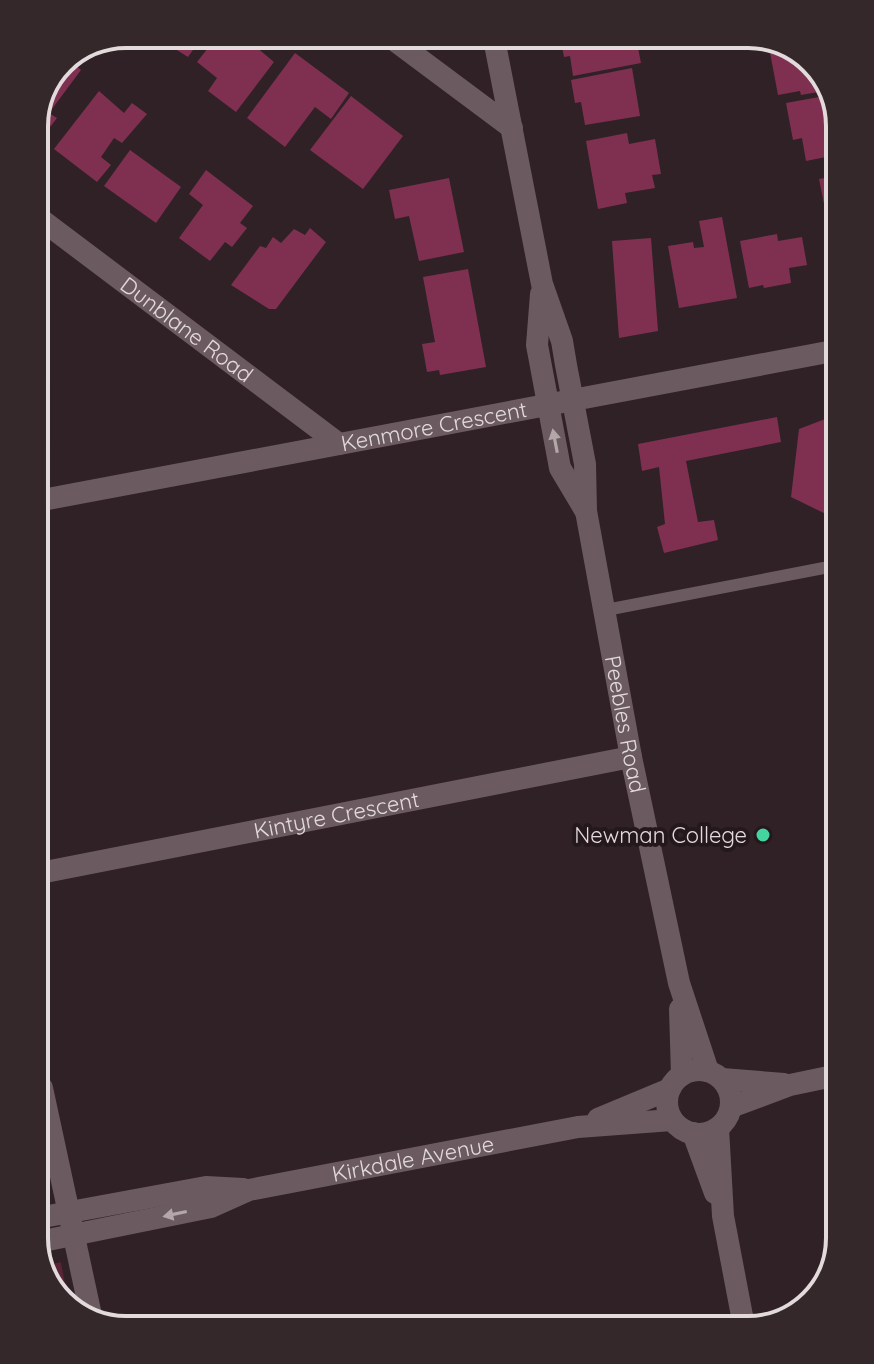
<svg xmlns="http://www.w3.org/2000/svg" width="874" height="1364" font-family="Quicksand,sans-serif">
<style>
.green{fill:#592338}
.building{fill:#7f3050}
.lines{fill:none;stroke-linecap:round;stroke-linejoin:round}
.service{stroke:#6b5b60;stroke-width:12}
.minor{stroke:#6b5b60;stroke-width:22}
.oneway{fill:#b3a7aa}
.poi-dot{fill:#43d4a0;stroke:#25181c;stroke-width:3}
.labels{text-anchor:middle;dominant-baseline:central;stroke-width:8;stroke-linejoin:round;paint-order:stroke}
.street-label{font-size:22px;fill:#e3dadc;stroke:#25181c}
.poi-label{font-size:22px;fill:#e3dadc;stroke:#25181c;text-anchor:end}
.rim{fill:none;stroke:#e3dadc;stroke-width:4}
</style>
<rect width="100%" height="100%" fill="#2f2125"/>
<path class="green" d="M 61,1262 L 61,1263 L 70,1309 L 44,1279 L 44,1266 Z"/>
<g class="building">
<path d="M 171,34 L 204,34 L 188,57 L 164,42 Z"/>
<path d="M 219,34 L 246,34 L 244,37 L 274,62 L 236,112 L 208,91 L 217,78 L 197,62 Z"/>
<path d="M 566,34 L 642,34 L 644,47 L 638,48 L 641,63 L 573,76 L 570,56 L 564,57 L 560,36 Z"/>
<path d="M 773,41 L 800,50 L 830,85 L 830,90 L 801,95 L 800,91 L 778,95 L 768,42 Z"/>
<path d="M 295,53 L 349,93 L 331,119 L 315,107 L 285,147 L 247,118 Z"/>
<path d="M 66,57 L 81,70 L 49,113 L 57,118 L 41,139 L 34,134 L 34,119 Z"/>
<path d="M 632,68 L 640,116 L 585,125 L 581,102 L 575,103 L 571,80 Z"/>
<path d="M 99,91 L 124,113 L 132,103 L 147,114 L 122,143 L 114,138 L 101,157 L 111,165 L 97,182 L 54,149 Z"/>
<path d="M 830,95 L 831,156 L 806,161 L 802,138 L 793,140 L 786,103 Z"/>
<path d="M 351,96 L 403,136 L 363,189 L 310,150 Z"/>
<path d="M 627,133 L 629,144 L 655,139 L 661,174 L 652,175 L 655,188 L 625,193 L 627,203 L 598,209 L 586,141 Z"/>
<path d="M 130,150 L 181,187 L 156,223 L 104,186 Z"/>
<path d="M 206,170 L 253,206 L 240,223 L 247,228 L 232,247 L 225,242 L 210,261 L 179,238 L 203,205 L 189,194 Z"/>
<path d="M 831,177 L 832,234 L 830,234 L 819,179 Z"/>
<path d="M 449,178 L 464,252 L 419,261 L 409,216 L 395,219 L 389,190 Z"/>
<path d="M 722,217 L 737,298 L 679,308 L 668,246 L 693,242 L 694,248 L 704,247 L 699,221 Z"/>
<path d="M 310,228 L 326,242 L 276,309 L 269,309 L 231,285 L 260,246 L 266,248 L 273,237 L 281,243 L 294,229 L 305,235 Z"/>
<path d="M 777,234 L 778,241 L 802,237 L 807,265 L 789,268 L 791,283 L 764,288 L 763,285 L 749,288 L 740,241 Z"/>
<path d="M 651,238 L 658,331 L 619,338 L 612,241 Z"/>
<path d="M 468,269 L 486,367 L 440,375 L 439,370 L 427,372 L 422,344 L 435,342 L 423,277 Z"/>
<path d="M 833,416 L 834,518 L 791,497 L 799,429 Z"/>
<path d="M 777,417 L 781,442 L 686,461 L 698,522 L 714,520 L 718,540 L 664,553 L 657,527 L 665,524 L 659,467 L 642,471 L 638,444 Z"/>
</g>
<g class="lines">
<path class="service" d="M 606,610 L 834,566"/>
<g class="minor">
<path d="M 386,34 L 512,128"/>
<path id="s1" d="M 493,34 L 542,284 L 562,341 L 566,365 L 585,464 L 586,511 L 631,757 L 679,983 L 708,1071"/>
<path id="s2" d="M 35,215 L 339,444"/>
<path d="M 541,294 L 537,345 L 560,468 L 585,510"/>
<path id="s3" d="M 37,501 L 833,351"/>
<path id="s4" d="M 40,873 L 631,757"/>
<path d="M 680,1009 L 682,1075"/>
<circle cx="699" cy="1102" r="32"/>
<path d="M 722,1079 L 784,1084"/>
<path d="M 42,1088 L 92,1320"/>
<path d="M 731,1107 L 790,1085 L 838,1075"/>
<path d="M 598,1119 L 670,1089"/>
<path d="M 718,1128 L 723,1216 L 743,1321"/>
<path d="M 693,1133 L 715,1193"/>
<path d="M 43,1217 L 206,1187 L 243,1189"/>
<path id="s5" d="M 43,1241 L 211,1207 L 249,1190 L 578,1127 L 672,1120"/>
</g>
</g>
<defs><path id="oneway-solid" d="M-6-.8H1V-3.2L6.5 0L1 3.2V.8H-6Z" transform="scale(2)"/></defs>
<g class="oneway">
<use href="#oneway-solid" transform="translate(555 441) rotate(-101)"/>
<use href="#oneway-solid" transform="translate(175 1214) rotate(168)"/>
</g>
<circle class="poi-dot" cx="763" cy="835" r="8"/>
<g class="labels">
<g class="street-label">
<text stroke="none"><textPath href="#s2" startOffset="190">Dunblane Road</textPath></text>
<text stroke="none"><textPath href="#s3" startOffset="404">Kenmore Crescent</textPath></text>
<text stroke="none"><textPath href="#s1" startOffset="704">Peebles Road</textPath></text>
<text stroke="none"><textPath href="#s4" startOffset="302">Kintyre Crescent</textPath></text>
<text stroke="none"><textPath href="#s5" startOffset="380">Kirkdale Avenue</textPath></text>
</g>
<g class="poi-label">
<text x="747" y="835">Newman College</text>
</g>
</g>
<path d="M0 0H874V1364H0ZM126 48H748A78 78 0 0 1 826 126V1238A78 78 0 0 1 748 1316H126A78 78 0 0 1 48 1238V126A78 78 0 0 1 126 48Z" fill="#34282b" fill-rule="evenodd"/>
<path class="rim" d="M126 48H748A78 78 0 0 1 826 126V1238A78 78 0 0 1 748 1316H126A78 78 0 0 1 48 1238V126A78 78 0 0 1 126 48Z"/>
</svg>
